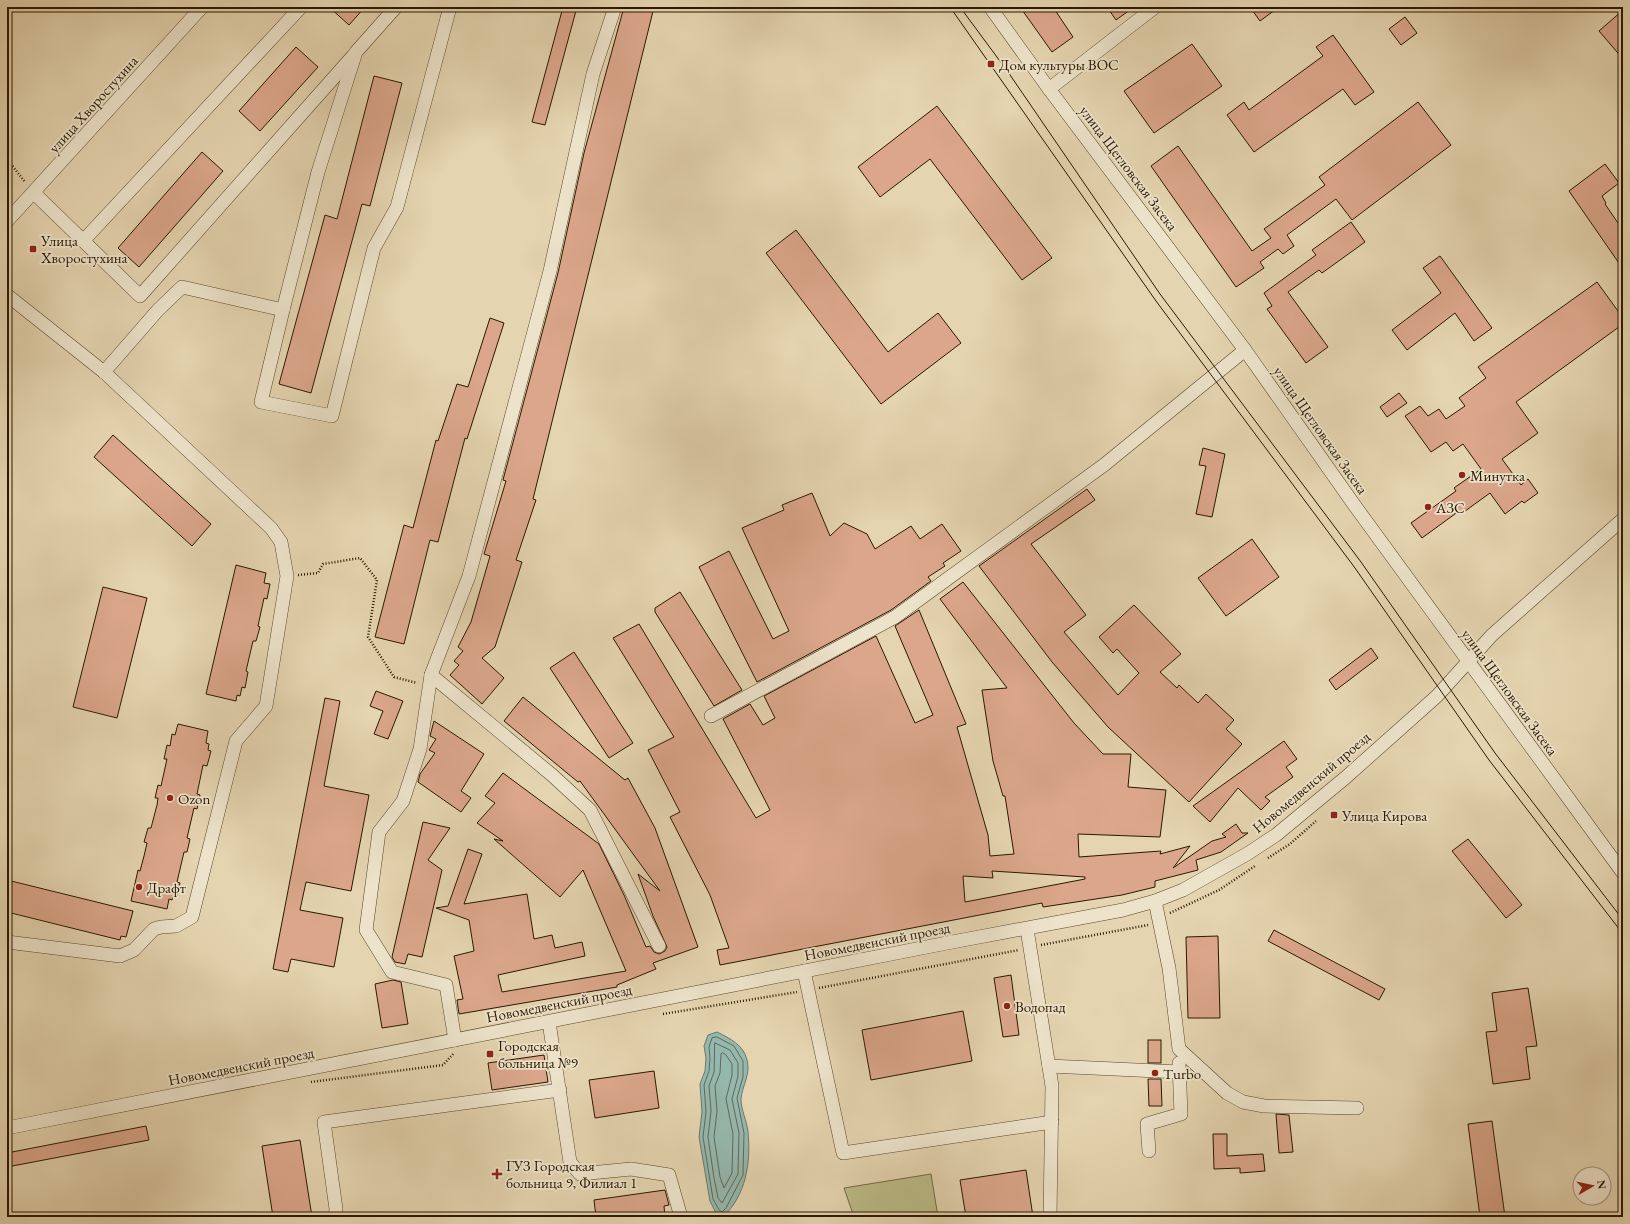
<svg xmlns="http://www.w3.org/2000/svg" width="1630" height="1224" font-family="'EB Garamond',serif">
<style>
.green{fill:#bbbb86;stroke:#726a44}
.water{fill:#95b8ae;stroke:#6a7869}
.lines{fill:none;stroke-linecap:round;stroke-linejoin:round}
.shore{stroke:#606858;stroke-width:1}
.building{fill:#dba68b;stroke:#2a1801;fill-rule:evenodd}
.minor-casing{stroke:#58472c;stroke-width:14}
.path{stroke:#2a1801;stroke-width:2.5;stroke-dasharray:1 2;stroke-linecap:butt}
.minor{stroke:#ede3cb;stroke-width:13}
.tram{stroke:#2a1801;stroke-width:1}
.poi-dot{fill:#8f2418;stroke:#ede3cb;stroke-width:1.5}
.labels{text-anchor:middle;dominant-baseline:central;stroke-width:3.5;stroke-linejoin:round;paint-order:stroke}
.poi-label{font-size:15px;fill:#2a1801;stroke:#ede3cb;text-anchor:start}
.street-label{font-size:15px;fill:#2a1801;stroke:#ede3cb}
</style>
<rect width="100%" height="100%" fill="#e4d4af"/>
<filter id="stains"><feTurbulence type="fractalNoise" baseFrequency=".005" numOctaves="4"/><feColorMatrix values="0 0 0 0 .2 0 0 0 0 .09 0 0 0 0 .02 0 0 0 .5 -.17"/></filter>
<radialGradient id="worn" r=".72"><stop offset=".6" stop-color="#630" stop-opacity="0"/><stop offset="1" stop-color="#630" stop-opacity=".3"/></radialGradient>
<path class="green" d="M 931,1174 L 938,1217 L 854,1217 L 844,1188 Z"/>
<path class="water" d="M 717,1032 C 729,1038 744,1045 747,1060 C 751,1074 742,1086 741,1099 C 741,1110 747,1121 748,1132 C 751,1163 746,1195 723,1217 L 716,1213 L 710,1201 L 699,1137 L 702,1112 L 700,1084 L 705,1071 L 706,1058 L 704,1046 L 708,1035 Z"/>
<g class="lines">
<g class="shore">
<path d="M 717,1037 L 734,1046 L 743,1061 L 743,1077 L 737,1098 L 744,1133 L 743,1175 L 726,1208 L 722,1212 L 719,1210 L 713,1199 L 703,1137 L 706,1112 L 704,1085 L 709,1071 L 710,1058 L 709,1047 L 712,1038 Z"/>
<path d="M 715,1043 L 730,1050 L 738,1063 L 738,1076 L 732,1099 L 739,1133 L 738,1174 L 722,1203 L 718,1198 L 714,1178 L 708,1137 L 711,1111 L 709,1086 L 714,1072 Z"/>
<path d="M 723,1053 L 726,1055 L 732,1064 L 732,1075 L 726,1099 L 733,1134 L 732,1173 L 724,1188 L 720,1177 L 714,1137 L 717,1111 L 715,1086 L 720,1073 L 721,1054 Z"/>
</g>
</g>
<g class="building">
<path d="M 329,7 L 365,7 L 349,25 Z"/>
<path d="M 563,7 L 577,7 L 545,125 L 532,122 Z"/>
<path d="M 624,7 L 654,7 L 533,499 L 536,500 L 516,560 L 522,562 L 495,647 L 482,658 L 504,678 L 482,704 L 450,675 L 459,665 L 454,661 L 463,651 L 458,647 L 471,622 L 490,556 L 484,554 L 506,481 L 503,480 L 558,273 L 584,153 Z"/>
<path d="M 1020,7 L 1053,7 L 1073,37 L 1052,52 Z"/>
<path d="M 1107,7 L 1134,7 L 1116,20 Z"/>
<path d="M 1250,7 L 1279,7 L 1260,21 Z"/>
<path d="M 1623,10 L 1623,59 L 1599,31 Z"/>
<path d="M 1405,17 L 1417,33 L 1401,45 L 1389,29 Z"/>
<path d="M 1333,35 L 1374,92 L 1355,105 L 1343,89 L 1254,152 L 1227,115 L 1244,102 L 1249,110 L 1323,56 L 1316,47 Z"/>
<path d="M 1192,44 L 1222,86 L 1154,133 L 1124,91 Z"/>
<path d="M 296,47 L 318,67 L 260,131 L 239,111 Z"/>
<path d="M 374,76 L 402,83 L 370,206 L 362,204 L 311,393 L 279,384 L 325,215 L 337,219 Z"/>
<path d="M 1418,102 L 1451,145 L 1352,220 L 1336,199 L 1287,235 L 1294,246 L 1283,254 L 1278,249 L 1260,262 L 1264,268 L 1236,287 L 1151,166 L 1178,146 L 1252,251 L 1271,238 L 1264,229 L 1325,185 L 1319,177 Z"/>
<path d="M 937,106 L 1052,258 L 1022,280 L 930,159 L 880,197 L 858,167 Z"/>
<path d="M 202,152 L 223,171 L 139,267 L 118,248 Z"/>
<path d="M 1605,164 L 1619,183 L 1602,196 L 1606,203 L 1605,204 L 1618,223 L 1623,220 L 1623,269 L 1569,191 Z"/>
<path d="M 1351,222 L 1365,242 L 1322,273 L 1319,270 L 1288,292 L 1328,347 L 1306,363 L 1267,309 L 1272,306 L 1264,293 L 1316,255 L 1312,250 Z"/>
<path d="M 796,230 L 888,352 L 938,313 L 961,343 L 881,404 L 766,253 Z"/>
<path d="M 1440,256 L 1492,328 L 1474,341 L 1455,313 L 1407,350 L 1392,330 L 1441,293 L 1423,268 Z"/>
<path d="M 1597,282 L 1623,318 L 1623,324 L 1516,402 L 1538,433 L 1502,459 L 1521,485 L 1528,479 L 1538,493 L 1524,503 L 1522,501 L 1505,514 L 1490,493 L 1461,514 L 1459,511 L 1422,538 L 1411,523 L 1456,491 L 1454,488 L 1481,469 L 1463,444 L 1453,451 L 1446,442 L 1431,452 L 1405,416 L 1420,406 L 1428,416 L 1439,409 L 1446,419 L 1465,406 L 1459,398 L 1486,378 L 1478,367 Z"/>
<path d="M 490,318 L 504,323 L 467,439 L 465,438 L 438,542 L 430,540 L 404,644 L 375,637 L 404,525 L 413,528 L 436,440 L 438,441 L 457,384 L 468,387 Z"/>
<path d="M 1399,393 L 1407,403 L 1387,417 L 1380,407 Z"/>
<path d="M 113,435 L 211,524 L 192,546 L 94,457 Z"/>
<path d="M 1203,448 L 1225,454 L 1212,517 L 1196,514 L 1206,466 L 1199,465 Z"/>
<path d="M 1087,489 L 1095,500 L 1031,544 L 1086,615 L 1064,632 L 1118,695 L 1139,673 L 1117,649 L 1113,653 L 1099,637 L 1134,605 L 1181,654 L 1160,672 L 1177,688 L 1179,685 L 1198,703 L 1206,694 L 1234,720 L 1226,729 L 1242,744 L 1189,802 L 1108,727 L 1052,662 L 979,566 Z"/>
<path d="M 812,493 L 830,536 L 844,523 L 867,534 L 875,549 L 911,526 L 920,539 L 942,524 L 961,551 L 943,563 L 945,566 L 928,577 L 931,581 L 891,610 L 757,682 L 699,567 L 729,551 L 773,639 L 789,631 L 742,528 L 784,510 L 782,505 Z"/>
<path d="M 1252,539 L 1279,577 L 1226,616 L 1198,578 Z"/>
<path d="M 236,565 L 266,573 L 264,583 L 270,584 L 267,599 L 264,598 L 258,626 L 260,627 L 256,641 L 253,641 L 246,671 L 248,672 L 245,688 L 242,687 L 240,696 L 237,695 L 236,701 L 206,694 Z"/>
<path d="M 963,582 L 1074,723 L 1103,754 L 1131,754 L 1128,787 L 1166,790 L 1160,837 L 1078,834 L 1079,857 L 1161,851 L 1160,854 L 1190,846 L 1173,868 L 1212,841 L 1226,837 L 1222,834 L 1236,824 L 1242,833 L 1248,833 L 1221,852 L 1196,860 L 1198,870 L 1155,881 L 1155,887 L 1122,895 L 1043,907 L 1042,903 L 720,965 L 717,950 L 729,948 L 710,895 L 670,817 L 680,812 L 648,750 L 674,737 L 613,638 L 639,624 L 756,818 L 770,810 L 723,719 L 750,704 L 763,725 L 775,718 L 764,696 L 876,636 L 915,723 L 933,715 L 895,626 L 919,610 L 966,724 L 957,727 L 988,835 L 990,856 L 1014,854 L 1005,796 L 1003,796 L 993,761 L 982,690 L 1007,688 L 940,599 ZM 992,871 L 1085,877 L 1085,879 L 965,902 L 963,876 L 993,878 Z"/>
<path d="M 103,587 L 147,598 L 117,718 L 73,707 Z"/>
<path d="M 680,592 L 742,690 L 714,706 L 655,612 L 655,608 Z"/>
<path d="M 1371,648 L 1378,658 L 1336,690 L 1329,680 Z"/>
<path d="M 574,652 L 633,743 L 609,758 L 550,668 Z"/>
<path d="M 376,691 L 403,701 L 388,739 L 374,734 L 383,711 L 370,706 Z"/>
<path d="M 523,697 L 625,780 L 628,778 L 655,828 L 698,947 L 653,963 L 656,969 L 617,985 L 617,987 L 459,1014 L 457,1000 L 463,999 L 454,956 L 474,951 L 469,920 L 436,908 L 448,906 L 468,849 L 482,854 L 464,904 L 527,894 L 534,939 L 552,935 L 555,948 L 582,942 L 585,956 L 498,975 L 502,992 L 626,971 L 583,870 L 560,897 L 494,839 L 503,841 L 477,823 L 495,803 L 485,796 L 503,773 L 599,844 L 624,895 L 646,947 L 650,946 L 654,952 L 659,954 L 665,951 L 667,947 L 653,916 L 638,874 L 660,891 L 580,781 L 578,782 L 504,721 Z"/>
<path d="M 325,698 L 340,701 L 324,786 L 369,795 L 351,891 L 306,882 L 300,910 L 343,918 L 334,967 L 291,959 L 288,972 L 273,969 Z"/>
<path d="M 434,721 L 484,754 L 461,791 L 471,798 L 461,812 L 418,782 L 420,774 L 435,753 L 429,750 L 436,739 L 430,736 Z"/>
<path d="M 178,724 L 208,731 L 206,743 L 209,744 L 208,750 L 211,751 L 207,766 L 203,765 L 197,794 L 200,795 L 197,809 L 194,808 L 187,838 L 190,839 L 187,852 L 184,852 L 177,882 L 180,883 L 177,897 L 173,896 L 172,900 L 169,899 L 167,909 L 131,901 L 138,870 L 140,871 L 144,856 L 147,843 L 144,842 L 148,828 L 151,828 L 157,805 L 158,798 L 155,798 L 158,785 L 161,786 L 167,759 L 164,759 L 167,745 L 170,746 L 172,734 L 175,735 Z"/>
<path d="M 1284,741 L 1297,759 L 1286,767 L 1293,777 L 1265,797 L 1270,801 L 1261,810 L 1238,788 L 1210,822 L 1193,806 Z"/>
<path d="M 423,822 L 450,828 L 428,860 L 442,870 L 422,957 L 408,954 L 405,964 L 395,962 L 392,957 Z"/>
<path d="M 1468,839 L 1522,905 L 1506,918 L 1452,851 Z"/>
<path d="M 7,880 L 133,911 L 126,937 L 121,936 L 120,940 L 7,912 Z"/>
<path d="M 1274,930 L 1385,989 L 1379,1000 L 1268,941 Z"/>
<path d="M 1218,936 L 1220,1018 L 1188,1018 L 1186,937 Z"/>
<path d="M 1011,975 L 1019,1035 L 1003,1037 L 994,978 Z"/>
<path d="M 393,980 L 401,982 L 408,1024 L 382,1028 L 375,984 Z"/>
<path d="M 1528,988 L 1537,1046 L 1526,1047 L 1530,1079 L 1493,1084 L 1486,1032 L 1497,1031 L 1492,993 Z"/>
<path d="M 963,1011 L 972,1061 L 871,1080 L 862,1030 Z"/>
<rect x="1148" y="1040" width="13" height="23"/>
<path d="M 544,1055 L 548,1082 L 492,1090 L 488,1063 Z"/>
<path d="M 654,1071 L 659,1108 L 595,1118 L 589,1080 Z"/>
<path d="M 1148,1079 L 1161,1079 L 1162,1106 L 1149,1106 Z"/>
<path d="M 1276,1114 L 1289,1115 L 1293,1152 L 1279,1153 Z"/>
<path d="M 1492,1121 L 1505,1217 L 1480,1217 L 1468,1124 Z"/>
<path d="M 146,1126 L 149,1140 L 7,1167 L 7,1153 Z"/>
<path d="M 1213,1134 L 1227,1134 L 1227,1156 L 1263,1154 L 1265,1171 L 1240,1173 L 1240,1168 L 1214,1169 Z"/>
<path d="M 300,1140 L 312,1217 L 273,1217 L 262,1146 Z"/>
<path d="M 1026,1170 L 1033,1217 L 966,1217 L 960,1180 Z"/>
<path d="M 665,1190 L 669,1205 L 664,1206 L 665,1217 L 596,1217 L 594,1200 Z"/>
</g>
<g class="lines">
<g class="minor-casing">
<g id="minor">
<path d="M 990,7 L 1049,89 L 1245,350 L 1355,506 L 1623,873"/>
<path d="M 1049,89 L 1155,7"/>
<path d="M 34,193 L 140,296 L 353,56"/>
<path d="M 7,221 L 202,7"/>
<path d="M 83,241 L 301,7"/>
<path d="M 7,295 L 104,372 L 271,528 L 281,542 L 287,576 L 266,706 L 236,741 L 192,917 L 176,926 L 161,927 L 154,929 L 134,950 L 120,956 L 7,942"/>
<path d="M 283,310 L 261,402 L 332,416 L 374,248 L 397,207 L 450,7"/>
<path d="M 104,372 L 158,310 L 182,287 L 283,310 L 318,172 L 356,52 L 396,7"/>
<path d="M 431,675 L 552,775 L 590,810 L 659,946"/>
<path d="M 711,716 L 895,617 L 1104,465 L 1245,350"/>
<path d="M 1155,901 L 1169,968 L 1179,1049 L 1227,1093 L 1243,1102 L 1264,1106 L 1357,1108"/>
<path d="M 1027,929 L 1052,1086 L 1050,1217"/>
<path d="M 804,971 L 843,1153 L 1052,1122"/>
<path d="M 549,1022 L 570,1162 L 580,1174 L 631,1169 L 669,1175 L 681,1217"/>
<path d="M 455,1040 L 446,985 L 392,972 L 366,930 L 379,832 L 403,801 L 420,749 L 431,675 L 469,576 L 550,271 L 593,74 L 615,7"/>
<path d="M 1049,1066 L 1180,1072"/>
<path d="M 7,1128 L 947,943 L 1123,910 L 1155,901 L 1183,890 L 1247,854 L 1276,835 L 1345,778 L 1437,696 L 1492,635 L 1623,519"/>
<path d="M 1149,1151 L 1147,1124 L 1181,1114 L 1179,1063"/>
<path d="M 335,1217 L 336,1209 L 324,1122 L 560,1090"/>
</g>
</g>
<g class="path">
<path d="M 7,159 L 25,182"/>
<path d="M 298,575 L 318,573 L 323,564 L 360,558 L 377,580 L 368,637 L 394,677 L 417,683"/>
<path d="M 1268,858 L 1290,844 L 1316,821"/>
<path d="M 1170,913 L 1219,890 L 1255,866"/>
<path d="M 1041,945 L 1148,925"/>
<path d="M 819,988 L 1019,950"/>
<path d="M 663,1014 L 797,992"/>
<path d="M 311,1082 L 443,1065 L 454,1053"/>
</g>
<use href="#minor" class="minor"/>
<g class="tram">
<path d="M 950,7 L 1156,301 L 1355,568 L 1489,760 L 1623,934"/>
<path d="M 960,7 L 1008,72 L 1160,294 L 1361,562 L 1495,753 L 1623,920"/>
</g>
</g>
<g class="poi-dot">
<rect x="987" y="60" width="8" height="8" rx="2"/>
<rect x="29" y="245" width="8" height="8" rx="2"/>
<circle cx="1462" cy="475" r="4"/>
<circle cx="1428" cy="507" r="4"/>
<circle cx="170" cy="798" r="4"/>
<rect x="1330" y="811" width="8" height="8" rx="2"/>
<circle cx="139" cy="887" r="4"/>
<circle cx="1007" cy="1006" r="4"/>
<rect x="486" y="1050" width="8" height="8" rx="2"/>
<circle cx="1155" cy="1073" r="4"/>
<path d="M495 1168h4v4h4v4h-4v4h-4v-4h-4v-4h4z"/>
</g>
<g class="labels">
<g class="poi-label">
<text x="999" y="64">Дом культуры ВОС</text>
<text x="41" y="240">Улица<tspan x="41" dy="17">Хворостухина</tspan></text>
<text x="1470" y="475">Минутка</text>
<text x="1436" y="507">АЗС</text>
<text x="178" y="798">Ozon</text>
<text x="1342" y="815">Улица Кирова</text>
<text x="147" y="887">Драфт</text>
<text x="1015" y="1006">Водопад</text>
<text x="498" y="1045">Городская<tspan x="498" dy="17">больница №9</tspan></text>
<text x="1163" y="1073">Turbo</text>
<text x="506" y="1165">ГУЗ Городская<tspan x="506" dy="17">больница 9, Филиал 1</tspan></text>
</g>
<g class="street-label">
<text transform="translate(93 104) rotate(-48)">улица Хворостухина</text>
<text transform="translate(1129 168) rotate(53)">улица Щегловская Засека</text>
<text transform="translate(1321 430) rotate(55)">улица Щегловская Засека</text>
<text transform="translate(1510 692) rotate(54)">улица Щегловская Засека</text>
<text transform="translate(1311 782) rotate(-40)">Новомедвенский проезд</text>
<text transform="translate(877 941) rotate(-11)">Новомедвенский проезд</text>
<text transform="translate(559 1003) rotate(-11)">Новомедвенский проезд</text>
<text transform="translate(241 1066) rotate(-11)">Новомедвенский проезд</text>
</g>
</g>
<rect width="1630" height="1224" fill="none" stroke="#e4d4af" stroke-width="24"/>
<rect x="8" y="8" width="1614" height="1208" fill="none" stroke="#2a1801" stroke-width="2"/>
<rect x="12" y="12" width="1606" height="1200" fill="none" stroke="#2a1801"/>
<g transform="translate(1592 1186) rotate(81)"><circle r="19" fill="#ede3cb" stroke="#9f927a"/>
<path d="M0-3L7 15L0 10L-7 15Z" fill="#8f2418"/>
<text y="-6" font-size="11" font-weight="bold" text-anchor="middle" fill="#2a1801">N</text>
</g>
<rect width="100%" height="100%" filter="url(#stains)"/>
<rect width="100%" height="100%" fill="url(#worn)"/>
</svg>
